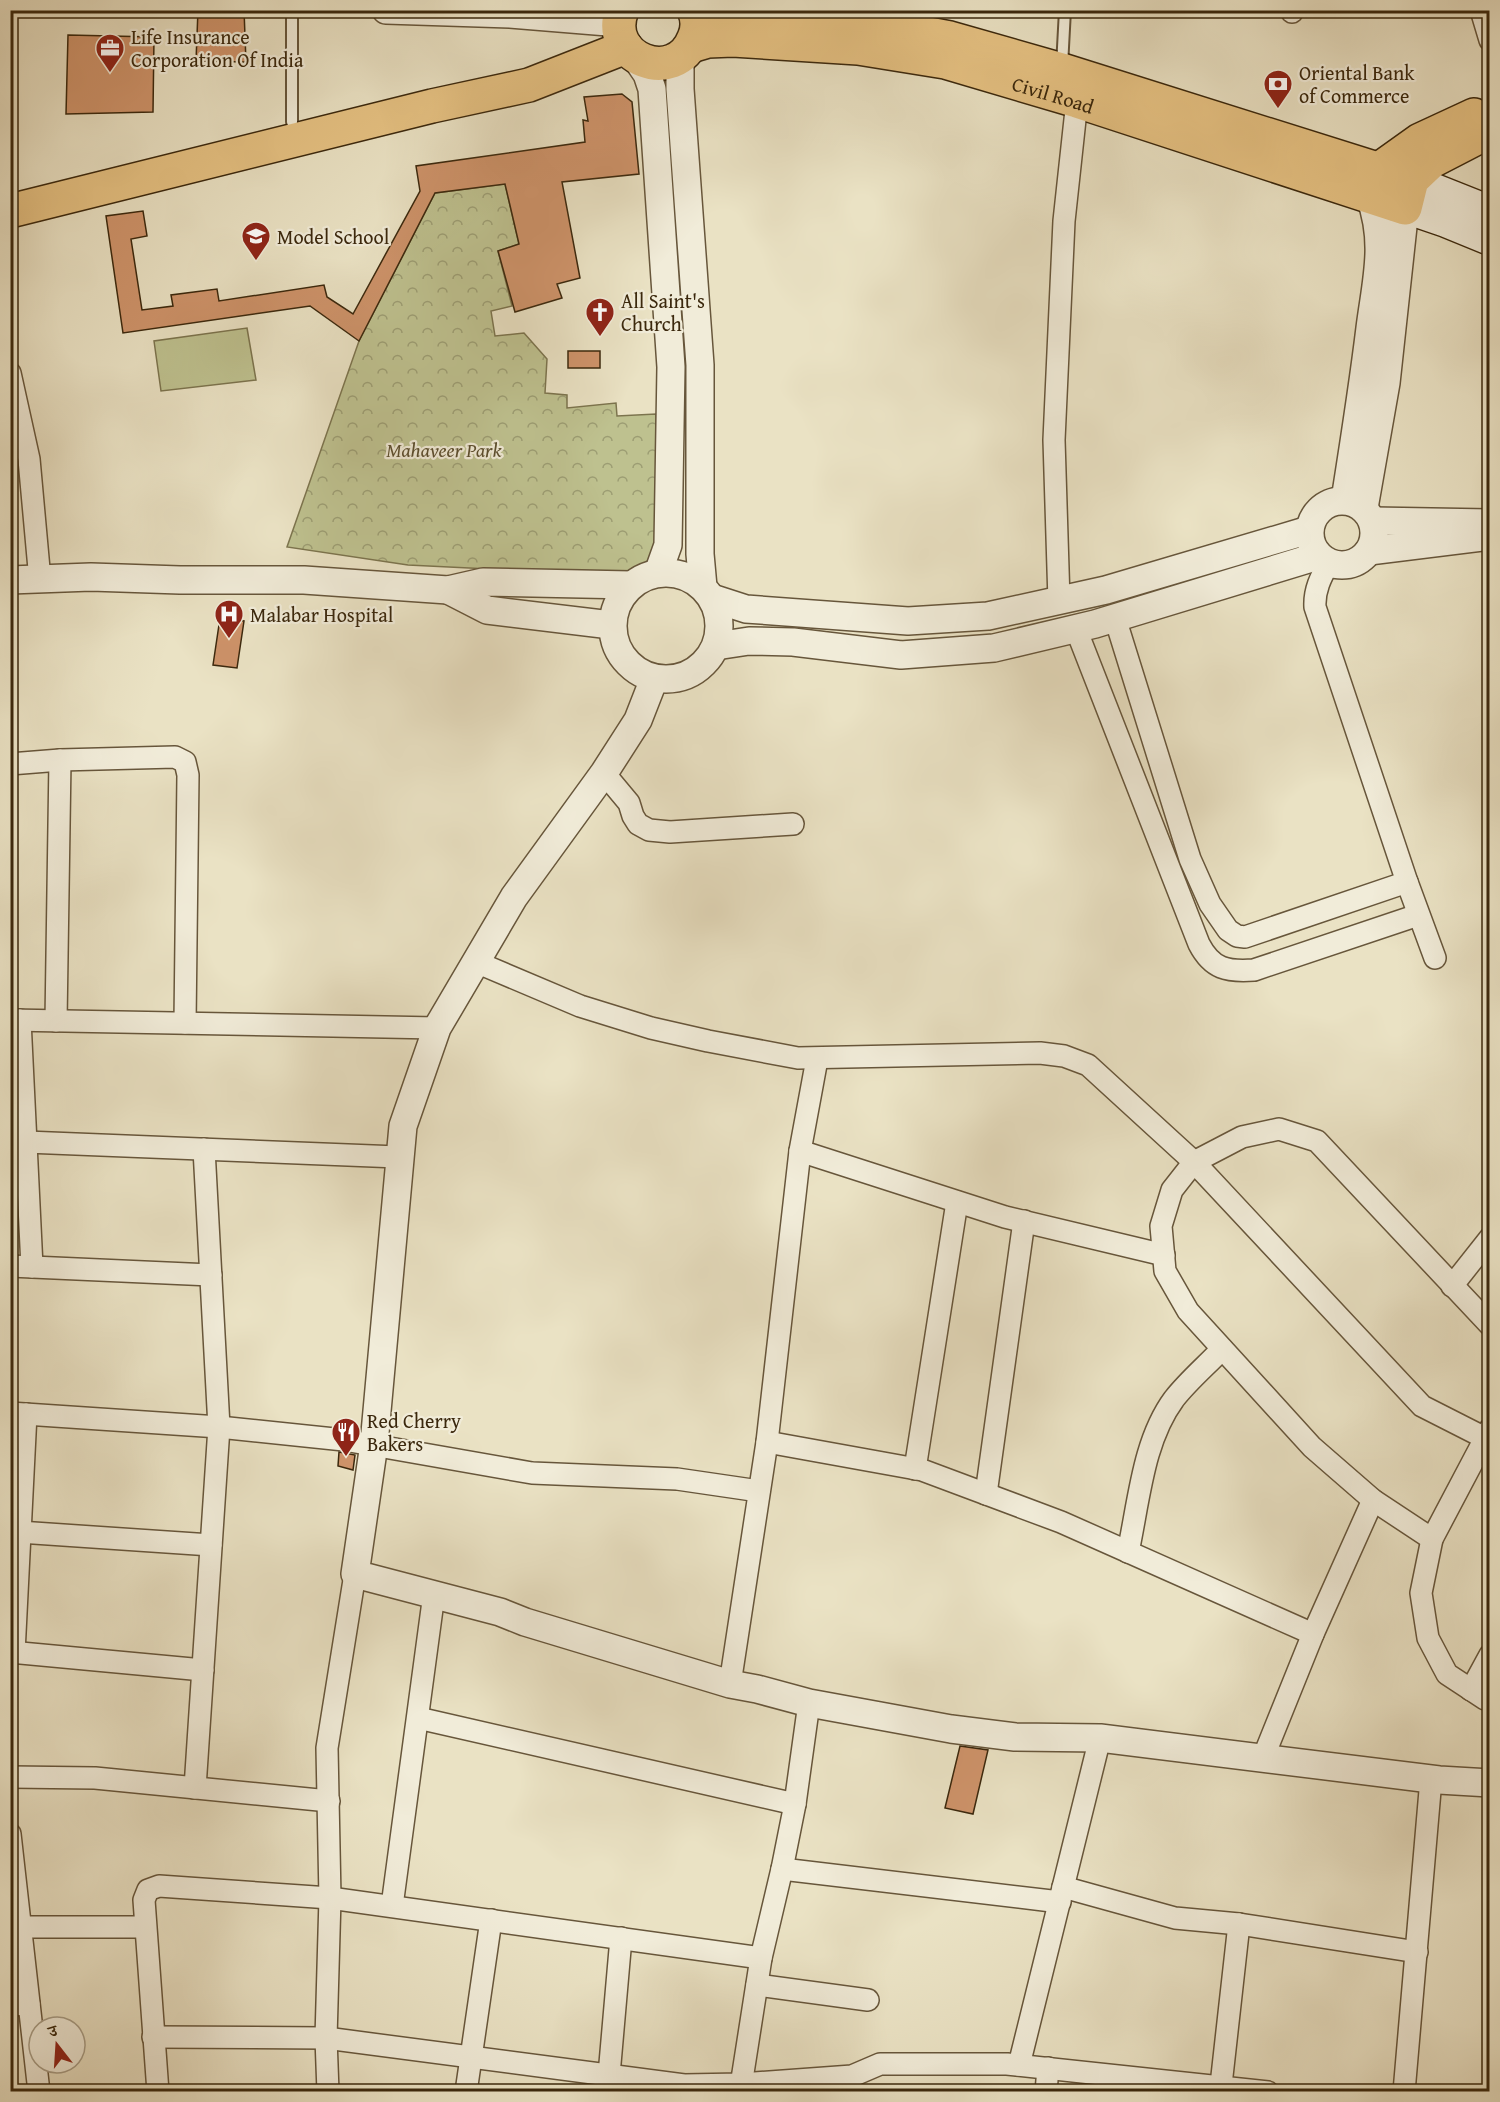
<svg xmlns="http://www.w3.org/2000/svg" width="1500" height="2102" font-family="'Gentium Book Plus','Noto Serif Devanagari',serif">
<style>
.park{fill:url(#park-crowns);stroke:#7c744e;stroke-width:1.5}
.garden{fill:#bec18f;stroke:#7c744e;stroke-width:1.5}
.building{fill:#ce936a;stroke:#3b280d;stroke-width:1.5}
.lines{fill:none;stroke-linecap:round;stroke-linejoin:round}
.service-casing{stroke:#67563b;stroke-width:14}
.minor-casing{stroke:#67563b;stroke-width:24}
.tertiary-casing{stroke:#67563b;stroke-width:30}
.secondary-casing{stroke:#3b280d;stroke-width:33}
.primary-casing{stroke:#3b280d;stroke-width:36}
.service{stroke:#f1ecd9;stroke-width:10}
.minor{stroke:#f1ecd9;stroke-width:21}
.tertiary{stroke:#f1ecd9;stroke-width:27}
.secondary{stroke:#f1ecd9;stroke-width:30}
.primary{stroke:#e5c182;stroke-width:33}
.labels{text-anchor:middle;dominant-baseline:central;stroke-width:4.5;stroke-linejoin:round;paint-order:stroke}
.poi-label{font-size:20px;fill:#3b280d;stroke:#f1ecd9;text-anchor:start}
.street-label{font-size:20px;fill:#3b280d;stroke:#f1ecd9}
.park-label{font-size:20px;font-style:italic;fill:#5c4e2e;stroke:#f1ecd9}
</style>
<defs>
<pattern id="park-crowns" width="20" height="18" patternUnits="userSpaceOnUse" patternTransform="scale(1.5)"><rect width="20" height="18" fill="#bec18f"/><path d="M2 6a3 3 0 1 1 6 0M12 15a3 3 0 1 1 6 0" fill="none" stroke="#9c9d73"/></pattern>
</defs>
<rect width="100%" height="100%" fill="#eae2c4"/>
<filter id="stains"><feTurbulence type="fractalNoise" baseFrequency=".00333" numOctaves="4"/><feColorMatrix values="0 0 0 0 .2 0 0 0 0 .09 0 0 0 0 .02 0 0 0 .5 -.17"/></filter>
<radialGradient id="worn" r=".72"><stop offset=".6" stop-color="#630" stop-opacity="0"/><stop offset="1" stop-color="#630" stop-opacity=".3"/></radialGradient>
<path class="park" d="M 505,184 L 519,244 L 498,251 L 512,306 L 491,311 L 495,336 L 524,333 L 547,359 L 545,393 L 567,395 L 567,408 L 616,403 L 617,416 L 656,414 L 658,558 L 632,576 L 408,565 L 287,547 L 359,341 L 435,193 Z"/>
<path class="garden" d="M 247,328 L 256,380 L 161,391 L 154,341 Z"/>
<g class="building">
<path d="M 198,10 L 244,10 L 246,62 L 196,61 Z"/>
<path d="M 68,35 L 154,37 L 153,112 L 66,114 Z"/>
<path d="M 622,94 L 632,102 L 639,174 L 562,182 L 580,278 L 557,284 L 562,298 L 515,312 L 498,251 L 519,244 L 505,184 L 435,193 L 359,341 L 310,306 L 123,333 L 106,216 L 143,211 L 147,236 L 131,239 L 142,310 L 173,306 L 171,295 L 217,289 L 219,301 L 324,285 L 327,297 L 353,314 L 420,191 L 416,166 L 585,142 L 583,120 L 588,121 L 584,97 Z"/>
<rect x="568" y="351" width="32" height="17"/>
<path d="M 220,618 L 244,621 L 237,668 L 213,665 Z"/>
<path d="M 339,1452 L 355,1455 L 353,1470 L 338,1466 Z"/>
<path d="M 960,1746 L 988,1750 L 973,1814 L 945,1808 Z"/>
</g>
<g class="lines">
<g class="service-casing">
<g id="service">
<path d="M 292,10 L 292,122"/>
<path d="M 1062,66 L 1065,10"/>
</g>
</g>
<g class="minor-casing">
<g id="minor">
<path d="M 1292,10 L 1292,12"/>
<path d="M 1481,10 L 1490,40"/>
<path d="M 10,373 L 29,459 L 40,580"/>
<path d="M 1329,562 C 1321,577 1314,590 1315,607 L 1407,882 L 1435,958"/>
<path d="M 1059,601 L 1054,440 L 1064,221 L 1077,101"/>
<path d="M 1115,618 L 1190,859 L 1210,904 L 1228,930 L 1237,936 L 1245,937 L 1407,882"/>
<path d="M 1076,629 L 1199,944 C 1212,969 1227,972 1254,970 L 1418,915"/>
<path d="M 10,764 L 60,760 L 175,757 L 185,762 L 188,775 L 185,1023"/>
<path d="M 604,773 L 629,803 L 633,816 L 638,824 L 649,830 L 670,832 L 793,824"/>
<path d="M 476,962 L 580,1006 L 651,1028 L 708,1041 L 798,1058 L 1040,1053 L 1064,1056 L 1088,1065 L 1194,1162 L 1422,1406 L 1485,1438"/>
<path d="M 10,1020 L 437,1028"/>
<path d="M 20,1020 L 32,1267"/>
<path d="M 56,1021 L 60,760"/>
<path d="M 26,1142 L 398,1157"/>
<path d="M 800,1151 L 1005,1217 L 1164,1255"/>
<path d="M 10,1266 L 211,1275"/>
<path d="M 1452,1286 L 1490,1238"/>
<path d="M 10,1413 L 219,1427 L 344,1440 L 532,1473 L 677,1479 L 759,1491"/>
<path d="M 1490,1429 L 1432,1539 L 1421,1593 L 1428,1638 L 1447,1674 L 1485,1699 L 1490,1700"/>
<path d="M 767,1442 L 922,1470 L 1061,1522 L 1313,1634"/>
<path d="M 915,1469 L 957,1202"/>
<path d="M 986,1494 L 1024,1221"/>
<path d="M 19,1532 L 211,1545"/>
<path d="M 1432,1539 L 1373,1500 L 1312,1447 L 1188,1311 L 1165,1271 L 1161,1226 L 1172,1190 L 1194,1162 L 1242,1137 L 1279,1129 L 1317,1141 L 1490,1325"/>
<path d="M 1128,1552 C 1139,1501 1143,1441 1174,1399 C 1188,1381 1207,1365 1222,1349"/>
<path d="M 10,1652 L 203,1670"/>
<path d="M 14,1653 L 26,1414"/>
<path d="M 730,1684 L 767,1442 L 800,1151 L 817,1059"/>
<path d="M 1471,1690 L 1490,1655"/>
<path d="M 418,1718 L 795,1804"/>
<path d="M 1263,1758 L 1313,1634 L 1373,1500"/>
<path d="M 10,1777 L 95,1778 L 329,1801"/>
<path d="M 195,1788 L 219,1427 L 204,1149"/>
<path d="M 10,1834 L 39,2092"/>
<path d="M 782,1869 L 1060,1902"/>
<path d="M 1063,1887 L 1175,1918 L 1239,1924 L 1417,1952"/>
<path d="M 392,1906 L 434,1594"/>
<path d="M 21,1927 L 145,1927"/>
<path d="M 757,1985 L 868,2000"/>
<path d="M 10,2005 L 29,2004"/>
<path d="M 153,2037 L 326,2038 L 684,2085 L 741,2084 L 852,2076 L 880,2064 L 1007,2064 L 1268,2092"/>
<path d="M 1019,2065 L 1100,1738"/>
<path d="M 609,2075 L 621,1938"/>
<path d="M 1221,2085 L 1239,1924"/>
<path d="M 158,2092 L 144,1900 L 148,1890 L 159,1886 L 330,1898 L 761,1958"/>
<path d="M 328,2092 L 326,2038 L 330,1898 L 327,1748 L 355,1574"/>
<path d="M 466,2092 L 491,1920"/>
<path d="M 740,2092 L 761,1958 L 782,1869 L 795,1804 L 809,1703"/>
<path d="M 1046,2092 L 1048,2068"/>
<path d="M 1404,2092 L 1431,1779"/>
</g>
</g>
<g class="tertiary-casing">
<g id="tertiary">
<path d="M 386,10 L 510,14 L 620,23"/>
<path d="M 680,57 L 680,89 L 700,365 L 700,554 L 703,587"/>
<path d="M 636,58 L 647,74 L 652,89 L 671,367 L 668,545 L 658,573"/>
<path d="M 1345,500 C 1354,443 1363,386 1370,328 C 1376,281 1387,243 1370,197"/>
<circle cx="1342" cy="533" r="32"/>
<path d="M 1364,508 L 1386,383 L 1405,208"/>
<path d="M 1373,521 L 1490,523"/>
<path d="M 1369,551 L 1490,536"/>
<circle cx="666" cy="626" r="53"/>
<path d="M 10,580 L 91,577 L 180,580 L 304,580 L 448,590 L 483,582 L 631,585"/>
<path d="M 448,590 L 487,610 L 611,625"/>
<path d="M 712,598 L 746,609 L 908,621 L 988,616 L 1106,590 L 1309,530"/>
<path d="M 716,646 L 749,641 L 793,642 L 901,655 L 994,648 L 1095,624 L 1318,556"/>
<path d="M 654,679 L 638,720 L 604,773 L 514,897 L 437,1028 L 403,1126 L 374,1444 L 355,1574 L 500,1612 L 525,1622 L 730,1684 L 757,1689 L 809,1703 L 951,1729 L 1015,1737 L 1100,1738 L 1439,1780 L 1490,1783"/>
</g>
</g>
<g class="secondary-casing">
<g id="secondary">
<path d="M 1412,180 L 1490,211"/>
<path d="M 1405,208 L 1446,222 L 1490,240"/>
</g>
</g>
<g class="primary-casing">
<g id="primary">
<path d="M 622,10 C 603,58 675,87 694,38 C 698,29 698,19 694,10"/>
<path d="M 720,10 L 733,13 L 859,21 L 950,38 L 1062,70 L 1412,180"/>
<path id="s1" d="M 691,46 L 708,41 L 733,40 L 858,48 L 945,62 L 1077,101 L 1405,208 L 1412,180 L 1432,161 L 1490,131"/>
<path d="M 1374,184 L 1378,170 L 1420,140 L 1474,115"/>
<path d="M 10,211 L 432,106 L 529,85 L 626,47"/>
</g>
</g>
<use href="#service" class="service"/>
<use href="#minor" class="minor"/>
<use href="#tertiary" class="tertiary"/>
<use href="#secondary" class="secondary"/>
<use href="#primary" class="primary"/>
</g>
<defs>
<g id="office-pin" transform="scale(1.5)"><path d="M0 17L-7.5 6A9.5 9.5 0 1 1 7.5 6Z" fill="#8f2418" stroke="#f1ecd9"/><path d="M-6-3h4V-5.5h4V-3h4V5H-6ZM-1-4.5V-3h2v-1.5ZM-6 0V1H6V0Z" fill="#fff"/></g>
<g id="bank-pin" transform="scale(1.5)"><path d="M0 17L-7.5 6A9.5 9.5 0 1 1 7.5 6Z" fill="#8f2418" stroke="#f1ecd9"/><path d="M-6-4H6V4H-6ZM0-2.3a2.3 2.3 0 1 0 0 4.6a2.3 2.3 0 1 0 0-4.6Z" fill="#fff"/></g>
<g id="school-pin" transform="scale(1.5)"><path d="M0 17L-7.5 6A9.5 9.5 0 1 1 7.5 6Z" fill="#8f2418" stroke="#f1ecd9"/><path d="M0-5L7-2L0 1L-7-2ZM-4 1L0 2.5L4 1V4Q0 6-4 4Z" fill="#fff"/></g>
<g id="church-pin" transform="scale(1.5)"><path d="M0 17L-7.5 6A9.5 9.5 0 1 1 7.5 6Z" fill="#8f2418" stroke="#f1ecd9"/><path d="M-1.2-6h2.4v3.5h3.3v2.4h-3.3V6h-2.4V-.1h-3.3v-2.4h3.3Z" fill="#fff"/></g>
<g id="hospital-pin" transform="scale(1.5)"><path d="M0 17L-7.5 6A9.5 9.5 0 1 1 7.5 6Z" fill="#8f2418" stroke="#f1ecd9"/><path d="M-5-5h3v3.5h4V-5h3V5h-3V1.5h-4V5h-3Z" fill="#fff"/></g>
<g id="restaurant-pin" transform="scale(1.5)"><path d="M0 17L-7.5 6A9.5 9.5 0 1 1 7.5 6Z" fill="#8f2418" stroke="#f1ecd9"/><path d="M-5-6h1v4h1v-4h1v4h1v-4h1v5L-1.5 .5V6h-2V.5L-5-1ZM5-6V6H3V1.5H1.5Q1.5-4 5-6Z" fill="#fff"/></g>
</defs>
<g fill-rule="evenodd">
<use href="#office-pin" x="110" y="48"/>
<use href="#bank-pin" x="1278" y="84"/>
<use href="#school-pin" x="256" y="236"/>
<use href="#church-pin" x="600" y="312"/>
<use href="#hospital-pin" x="229" y="614"/>
<use href="#restaurant-pin" x="346" y="1432"/>
</g>
<g class="labels">
<g class="poi-label">
<text x="131" y="36">Life Insurance<tspan x="131" dy="23">Corporation Of India</tspan></text>
<text x="1299" y="72">Oriental Bank<tspan x="1299" dy="23">of Commerce</tspan></text>
<text x="277" y="236">Model School</text>
<text x="621" y="300">All Saint's<tspan x="621" dy="23">Church</tspan></text>
<text x="250" y="614">Malabar Hospital</text>
<text x="367" y="1420">Red Cherry<tspan x="367" dy="23">Bakers</tspan></text>
</g>
<g class="street-label">
<text stroke="none"><textPath href="#s1" startOffset="369">Civil Road</textPath></text>
</g>
<g class="park-label">
<text x="444" y="449">Mahaveer Park</text>
</g>
</g>
<rect width="1500" height="2102" fill="none" stroke="#eae2c4" stroke-width="36"/>
<rect x="12" y="12" width="1476" height="2078" fill="none" stroke="#3b280d" stroke-width="3"/>
<rect x="18" y="18" width="1464" height="2066" fill="none" stroke="#3b280d" stroke-width="1.5"/>
<g transform="translate(57 2045) rotate(343)"><circle r="28" fill="#f1ecd9" stroke="#a89e87" stroke-width="1.5"/>
<path d="M0-4.5L10 22L0 15L-10 22Z" fill="#8f2418"/>
<text y="-9" font-size="16" font-weight="bold" text-anchor="middle" fill="#3b280d">उ</text>
</g>
<rect width="100%" height="100%" filter="url(#stains)"/>
<rect width="100%" height="100%" fill="url(#worn)"/>
</svg>
